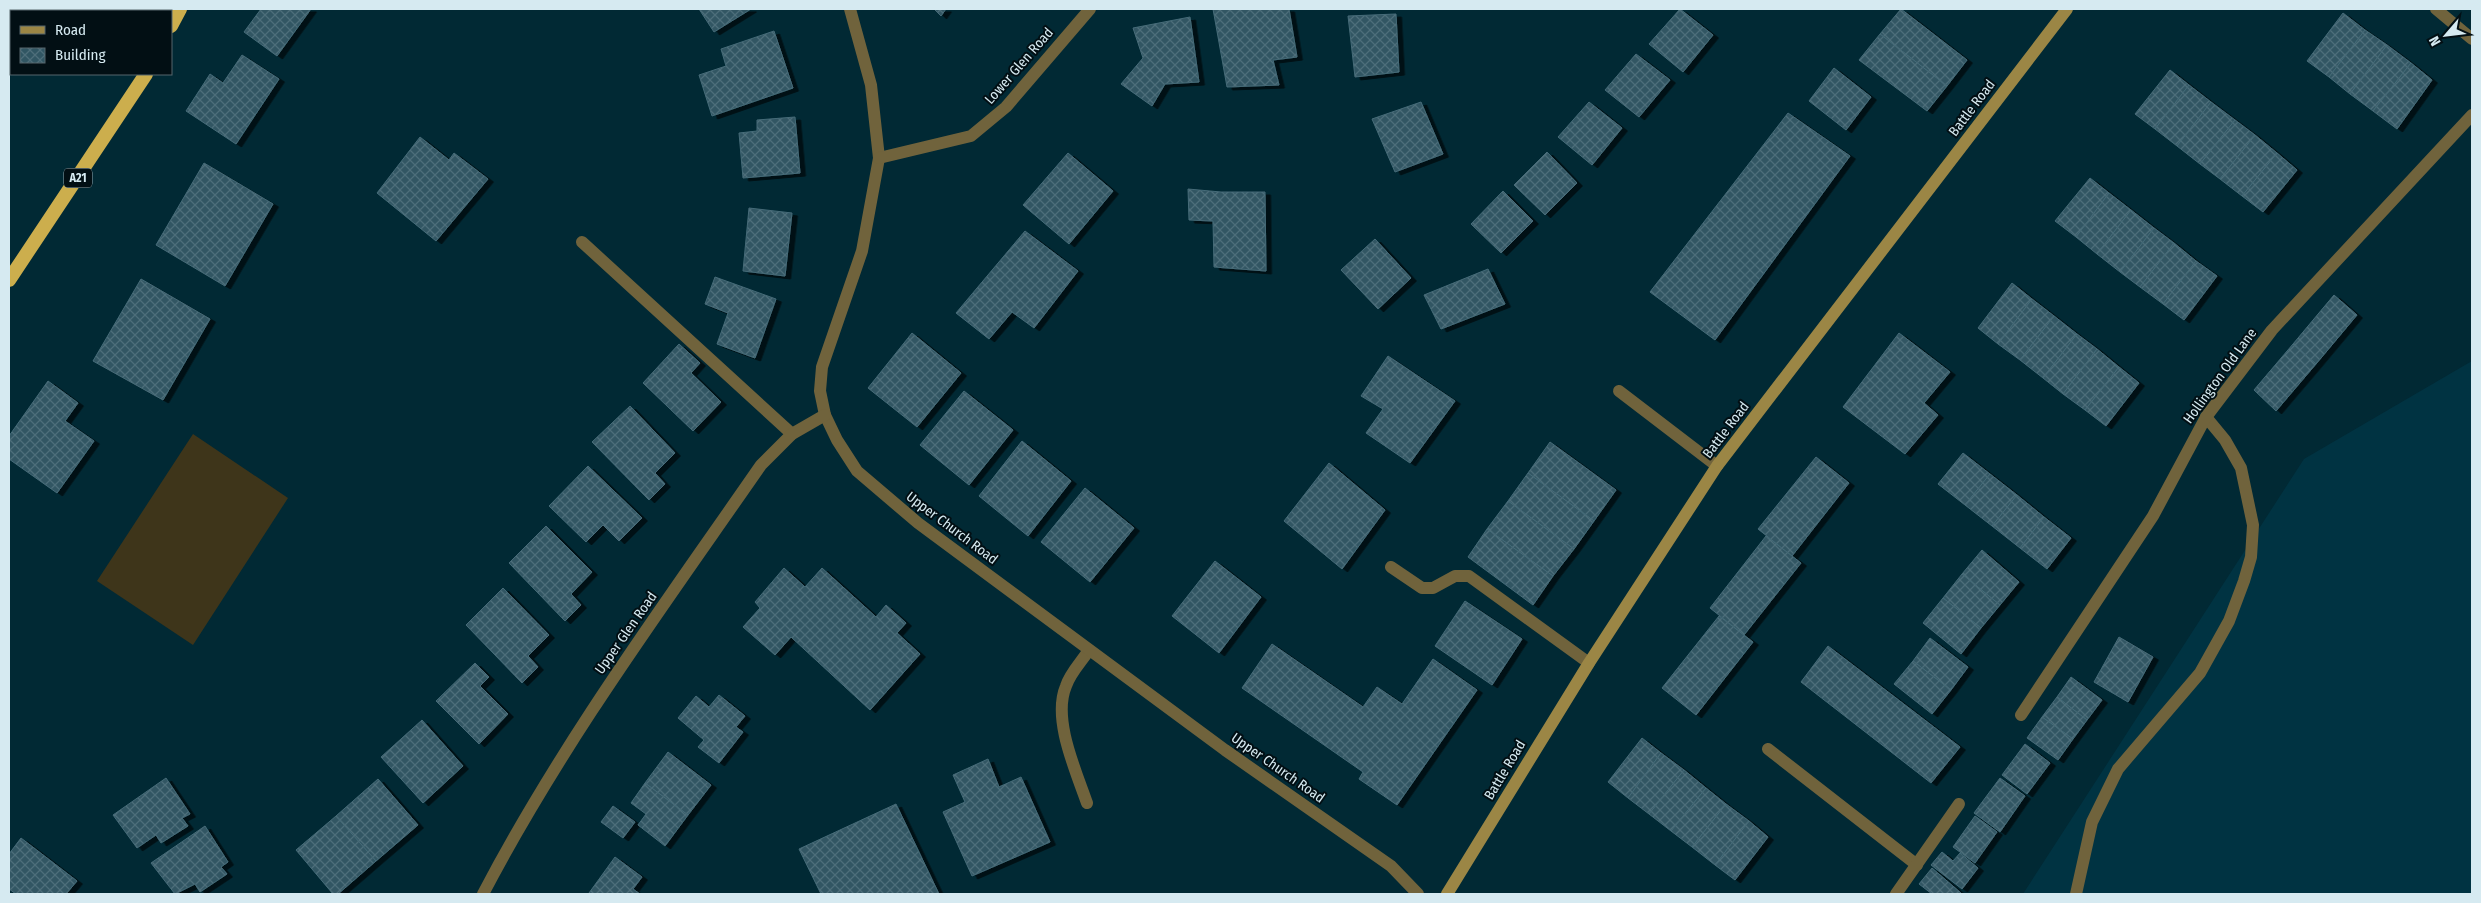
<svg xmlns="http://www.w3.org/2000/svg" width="2481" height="903" font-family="'Fira Sans Condensed',sans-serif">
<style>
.built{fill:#003342}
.pitch{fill:#3e351a}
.building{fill:url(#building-cross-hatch);stroke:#466b78;filter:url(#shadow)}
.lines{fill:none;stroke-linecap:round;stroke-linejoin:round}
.service{stroke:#70633c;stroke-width:12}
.minor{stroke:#70633c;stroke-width:12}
.secondary{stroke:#9b8645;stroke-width:12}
.trunk{stroke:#ccae4d;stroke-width:14}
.labels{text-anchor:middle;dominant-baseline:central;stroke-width:4;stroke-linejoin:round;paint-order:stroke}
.shield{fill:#020f14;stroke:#96a8af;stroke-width:1}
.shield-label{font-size:12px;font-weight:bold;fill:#d6eaf1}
.street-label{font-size:14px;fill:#d6eaf1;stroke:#020f14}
</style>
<defs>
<pattern id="building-cross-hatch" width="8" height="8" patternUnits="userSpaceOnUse" patternTransform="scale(1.25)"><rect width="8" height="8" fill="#315663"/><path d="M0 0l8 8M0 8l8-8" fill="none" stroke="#4e6e7a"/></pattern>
<filter id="shadow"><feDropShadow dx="5.5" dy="3" stdDeviation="0" flood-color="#0009"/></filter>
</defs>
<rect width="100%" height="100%" fill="#012934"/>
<path class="built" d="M 2472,361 L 2472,894 L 2023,894 L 2304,459 Z"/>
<path class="pitch" d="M 193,434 L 288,498 L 193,645 L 97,581 Z"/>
<g class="building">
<path d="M 261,9 L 311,9 L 277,56 L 244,32 Z"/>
<path d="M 699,9 L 751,9 L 714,32 Z"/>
<path d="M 934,9 L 946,9 L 941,16 Z"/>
<path d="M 1213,9 L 1289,9 L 1297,57 L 1273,60 L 1279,85 L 1227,87 Z"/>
<path d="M 1680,9 L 1713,35 L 1683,72 L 1649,44 Z"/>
<path d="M 1901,9 L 1967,60 L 1947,86 L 1880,34 Z"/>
<path d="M 2343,13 L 2365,30 L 2329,77 L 2307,61 Z"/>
<path d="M 1396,14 L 1399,72 L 1355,77 L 1348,16 Z"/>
<path d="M 1190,17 L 1199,82 L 1165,84 L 1152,106 L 1121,84 L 1143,58 L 1133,28 Z"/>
<path d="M 2365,30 L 2387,45 L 2350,94 L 2329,77 Z"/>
<path d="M 774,31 L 793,88 L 712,116 L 699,75 L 726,66 L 721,49 Z"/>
<path d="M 1880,34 L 1947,86 L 1927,111 L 1859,60 Z"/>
<path d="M 2387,45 L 2411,63 L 2373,111 L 2350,94 Z"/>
<path d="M 1636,54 L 1670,80 L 1639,117 L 1605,90 Z"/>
<path d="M 242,55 L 279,79 L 236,144 L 186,111 L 210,74 L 223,83 Z"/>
<path d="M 2411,63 L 2432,80 L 2397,129 L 2373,111 Z"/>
<path d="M 1834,68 L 1871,97 L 1846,130 L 1809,101 Z"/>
<path d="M 2170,70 L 2189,85 L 2155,129 L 2135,114 Z"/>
<path d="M 2189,85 L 2211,102 L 2177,146 L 2155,129 Z"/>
<path d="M 1421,102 L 1443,154 L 1395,172 L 1372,119 Z"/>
<path d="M 1589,102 L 1622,128 L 1592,165 L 1558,137 Z"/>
<path d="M 2211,102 L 2235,120 L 2200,164 L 2177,146 Z"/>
<path d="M 1788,113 L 1850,156 L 1715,340 L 1650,292 Z"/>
<path d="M 795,117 L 800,173 L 743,178 L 739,133 L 757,131 L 757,120 Z"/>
<path d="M 2235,120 L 2255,135 L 2220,179 L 2200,164 Z"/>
<path d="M 2255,135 L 2277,153 L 2242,196 L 2220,179 Z"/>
<path d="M 420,137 L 449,160 L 454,153 L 488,179 L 436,241 L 377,193 Z"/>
<path d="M 1547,152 L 1577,183 L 1545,215 L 1514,185 Z"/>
<path d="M 1068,153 L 1113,191 L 1069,244 L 1023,205 Z"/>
<path d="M 2277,153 L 2297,170 L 2263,212 L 2242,196 Z"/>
<path d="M 204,163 L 273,204 L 225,286 L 156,245 Z"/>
<path d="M 2090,178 L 2109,193 L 2076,237 L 2055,221 Z"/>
<path d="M 1188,189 L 1221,192 L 1265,192 L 1266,271 L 1214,267 L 1213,221 L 1189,220 Z"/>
<path d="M 1503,191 L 1533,221 L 1501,253 L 1471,224 Z"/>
<path d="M 2109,193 L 2131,210 L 2097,254 L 2076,237 Z"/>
<path d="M 749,208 L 792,213 L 785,276 L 743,271 Z"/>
<path d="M 2131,210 L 2154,228 L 2120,272 L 2097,254 Z"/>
<path d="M 2154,228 L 2174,243 L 2140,287 L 2120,272 Z"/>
<path d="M 1025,231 L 1078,271 L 1034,328 L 1012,312 L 989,339 L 956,313 Z"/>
<path d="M 1375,239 L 1411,278 L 1378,309 L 1341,270 Z"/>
<path d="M 2174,243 L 2196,261 L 2163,304 L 2140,287 Z"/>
<path d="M 2196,261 L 2217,276 L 2184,320 L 2163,304 Z"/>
<path d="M 1488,269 L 1505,304 L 1441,329 L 1424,295 Z"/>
<path d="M 715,277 L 776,299 L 755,358 L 717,344 L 728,313 L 705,304 Z"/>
<path d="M 141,279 L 210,319 L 163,400 L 93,361 Z"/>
<path d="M 2012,283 L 2032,299 L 1998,344 L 1978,328 Z"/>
<path d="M 2334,295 L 2357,315 L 2316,364 L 2293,344 Z"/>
<path d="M 2032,299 L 2054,316 L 2020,360 L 1998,344 Z"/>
<path d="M 2054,316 L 2077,334 L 2043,378 L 2020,360 Z"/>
<path d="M 912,333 L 961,373 L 917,427 L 868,388 Z"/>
<path d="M 1899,333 L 1950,372 L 1924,403 L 1938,415 L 1905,454 L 1843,407 Z"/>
<path d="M 2077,334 L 2097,349 L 2063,394 L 2043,378 Z"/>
<path d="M 679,344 L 700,363 L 691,373 L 721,402 L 693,431 L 643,383 Z"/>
<path d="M 2293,344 L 2316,364 L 2276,411 L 2254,390 Z"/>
<path d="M 2097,349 L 2119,367 L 2085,410 L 2063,394 Z"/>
<path d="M 1388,356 L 1455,401 L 1410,463 L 1366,433 L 1383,409 L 1361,396 Z"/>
<path d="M 2119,367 L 2139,383 L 2106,426 L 2085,410 Z"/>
<path d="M 48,381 L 78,403 L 65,421 L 94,441 L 57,493 L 9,459 L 9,436 Z"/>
<path d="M 964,391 L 1013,430 L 969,485 L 920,445 Z"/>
<path d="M 630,406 L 675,453 L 655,473 L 665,484 L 649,500 L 592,442 Z"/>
<path d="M 1022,441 L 1071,481 L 1028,536 L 979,496 Z"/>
<path d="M 1550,442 L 1616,490 L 1594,521 L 1528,473 Z"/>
<path d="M 1963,453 L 1990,474 L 1965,505 L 1938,484 Z"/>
<path d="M 1816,457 L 1849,483 L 1792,556 L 1758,529 Z"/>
<path d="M 1329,463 L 1385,510 L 1342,569 L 1284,521 Z"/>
<path d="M 588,466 L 642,518 L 619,541 L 603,525 L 586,542 L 549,506 Z"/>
<path d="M 1528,473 L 1594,521 L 1574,549 L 1508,501 Z"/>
<path d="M 1990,474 L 2017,495 L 1992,526 L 1965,505 Z"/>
<path d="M 1085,488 L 1134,528 L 1090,582 L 1041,542 Z"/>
<path d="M 2017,495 L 2044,517 L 2020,548 L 1992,526 Z"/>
<path d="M 1508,501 L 1574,549 L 1553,576 L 1487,529 Z"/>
<path d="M 2044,517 L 2071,538 L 2047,569 L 2020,548 Z"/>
<path d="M 546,526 L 592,572 L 571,594 L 581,605 L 565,621 L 509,563 Z"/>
<path d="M 1487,529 L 1553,576 L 1533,605 L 1468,557 Z"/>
<path d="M 1766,536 L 1801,563 L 1744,635 L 1710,608 Z"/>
<path d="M 1982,550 L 2019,582 L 2000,605 L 1962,574 Z"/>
<path d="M 1215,561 L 1261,597 L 1219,653 L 1172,616 Z"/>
<path d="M 784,568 L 805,587 L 822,568 L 876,617 L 886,605 L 906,623 L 897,633 L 920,654 L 870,710 L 791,637 L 775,655 L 743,627 L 760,608 L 755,602 Z"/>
<path d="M 1962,574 L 2000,605 L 1981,628 L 1943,598 Z"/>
<path d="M 503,588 L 549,635 L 528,656 L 538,667 L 522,683 L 466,625 Z"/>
<path d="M 1943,598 L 1981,628 L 1961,654 L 1923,623 Z"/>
<path d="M 1465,601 L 1522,639 L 1492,685 L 1435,646 Z"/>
<path d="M 1719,616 L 1753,642 L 1696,715 L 1662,688 Z"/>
<path d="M 2119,637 L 2153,657 L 2128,702 L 2094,682 Z"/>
<path d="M 1930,638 L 1968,667 L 1951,690 L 1913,661 Z"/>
<path d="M 1272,644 L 1363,707 L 1377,687 L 1402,704 L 1433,659 L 1477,690 L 1397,805 L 1359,779 L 1363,772 L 1242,688 Z"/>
<path d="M 1828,646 L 1960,747 L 1931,783 L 1801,682 Z"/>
<path d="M 1913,661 L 1951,690 L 1932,714 L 1894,684 Z"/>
<path d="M 475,663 L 489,677 L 480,686 L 508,714 L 479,744 L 436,701 Z"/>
<path d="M 2071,677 L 2102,700 L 2087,720 L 2057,697 Z"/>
<path d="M 719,695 L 745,716 L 736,727 L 743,732 L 719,763 L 698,747 L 704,740 L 678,718 L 696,696 L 709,707 Z"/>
<path d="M 2057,697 L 2087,720 L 2073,739 L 2042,717 Z"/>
<path d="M 2042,717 L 2073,739 L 2058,760 L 2027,738 Z"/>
<path d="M 422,720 L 463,766 L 423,803 L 381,757 Z"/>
<path d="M 1642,738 L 1661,753 L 1628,798 L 1608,782 Z"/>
<path d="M 2025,744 L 2050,763 L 2027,794 L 2002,775 Z"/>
<path d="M 668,752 L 711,785 L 688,815 L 645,783 Z"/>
<path d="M 1661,753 L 1684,770 L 1649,814 L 1628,798 Z"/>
<path d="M 988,759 L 999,787 L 1021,777 L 1050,842 L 972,876 L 943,812 L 965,802 L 953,775 Z"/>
<path d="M 1684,770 L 1706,788 L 1671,831 L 1649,814 Z"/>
<path d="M 166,778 L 190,814 L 182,818 L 188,826 L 161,843 L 156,835 L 137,848 L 113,815 Z"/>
<path d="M 2000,778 L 2025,796 L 2000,832 L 1974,813 Z"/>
<path d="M 378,779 L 418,825 L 376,861 L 336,816 Z"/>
<path d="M 645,783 L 688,815 L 665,846 L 638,825 L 646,814 L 631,803 Z"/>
<path d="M 1706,788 L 1726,804 L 1692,847 L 1671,831 Z"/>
<path d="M 896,804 L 939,894 L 821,894 L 799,849 Z"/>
<path d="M 1726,804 L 1749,821 L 1715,865 L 1692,847 Z"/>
<path d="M 613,806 L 635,822 L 623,838 L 601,822 Z"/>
<path d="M 336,816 L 376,861 L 338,894 L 333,894 L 296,850 Z"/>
<path d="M 1975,816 L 1997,832 L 1975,863 L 1953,847 Z"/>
<path d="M 1749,821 L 1768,837 L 1735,880 L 1715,865 Z"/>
<path d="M 205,826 L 228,862 L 221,867 L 227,874 L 200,892 L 195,884 L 175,894 L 151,863 Z"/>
<path d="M 21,838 L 77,881 L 66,894 L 16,894 L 9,889 L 9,854 Z"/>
<path d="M 1942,852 L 1953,861 L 1960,853 L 1978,868 L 1962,889 L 1931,865 Z"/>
<path d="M 615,857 L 642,877 L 633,889 L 640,894 L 591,894 L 589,893 Z"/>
<path d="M 1932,868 L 1961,893 L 1960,894 L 1932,894 L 1919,884 Z"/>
</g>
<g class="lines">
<g class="service">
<path d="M 2436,9 L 2472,39"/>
<path d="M 582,242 L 792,434"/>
<path d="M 1619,391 L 1717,466"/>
<path d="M 1391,567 L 1422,588 L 1433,588 L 1455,576 L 1469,576 L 1589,663"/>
<path d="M 1768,749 L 1917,865"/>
<path d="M 1087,803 C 1076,771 1052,719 1066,686 C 1070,673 1082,661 1089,650"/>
<path d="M 2076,894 L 2092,822 L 2118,769 L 2200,673 L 2229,621 L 2244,581 L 2251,557 L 2253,525 L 2241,468 L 2225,440 L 2206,417"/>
</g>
<g class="minor">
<path d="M 850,9 L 871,85 L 879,158 L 862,251 L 822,367 L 820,391 L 825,415 L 837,440 L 857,471 L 918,523 L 1225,750 L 1391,866 L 1418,894"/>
<path d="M 879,158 L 971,136 L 1006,107 L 1090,9"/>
<path d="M 2021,715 L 2153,516 L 2206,417 L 2272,330 L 2472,115"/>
<path d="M 483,894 C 562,743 664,605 761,465 L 792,434 L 825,415"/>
<path d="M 1896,894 L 1959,804"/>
</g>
<path class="secondary" d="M 1447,894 L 1589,663 L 1717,466 L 2067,9"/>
<g class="trunk">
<path d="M 171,26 L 180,9"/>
<path d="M 9,280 L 146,74"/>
</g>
</g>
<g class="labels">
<rect class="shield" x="64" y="168.5" width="28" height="19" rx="4"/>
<g class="shield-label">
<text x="78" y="178">A21</text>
</g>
<g class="street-label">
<text transform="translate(1019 66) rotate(-49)">Lower Glen Road</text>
<text transform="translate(1972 108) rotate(-53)">Battle Road</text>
<text transform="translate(2220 376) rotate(-54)">Hollington Old Lane</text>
<text transform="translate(1726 430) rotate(-53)">Battle Road</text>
<text transform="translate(952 528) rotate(37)">Upper Church Road</text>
<text transform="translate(626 633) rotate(-55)">Upper Glen Road</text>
<text transform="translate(1278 768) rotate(35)">Upper Church Road</text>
<text transform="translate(1505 770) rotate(-59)">Battle Road</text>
</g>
</g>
<rect width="2481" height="903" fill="none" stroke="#d6eaf1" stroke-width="20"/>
<rect x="10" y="10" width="162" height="65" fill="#020f14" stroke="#57676c"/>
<rect x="20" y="26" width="25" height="8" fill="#9b8645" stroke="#57676c"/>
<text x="55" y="35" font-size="15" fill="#d6eaf1">Road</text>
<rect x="20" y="48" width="25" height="15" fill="url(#building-cross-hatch)" stroke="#57676c"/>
<text x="55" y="60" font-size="15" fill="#d6eaf1">Building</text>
<g transform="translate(2446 35) rotate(242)" stroke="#020f14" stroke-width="4" paint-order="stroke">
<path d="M0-4L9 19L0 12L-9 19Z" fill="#d6eaf1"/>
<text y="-8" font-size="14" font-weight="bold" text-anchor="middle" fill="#d6eaf1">N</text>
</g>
</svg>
